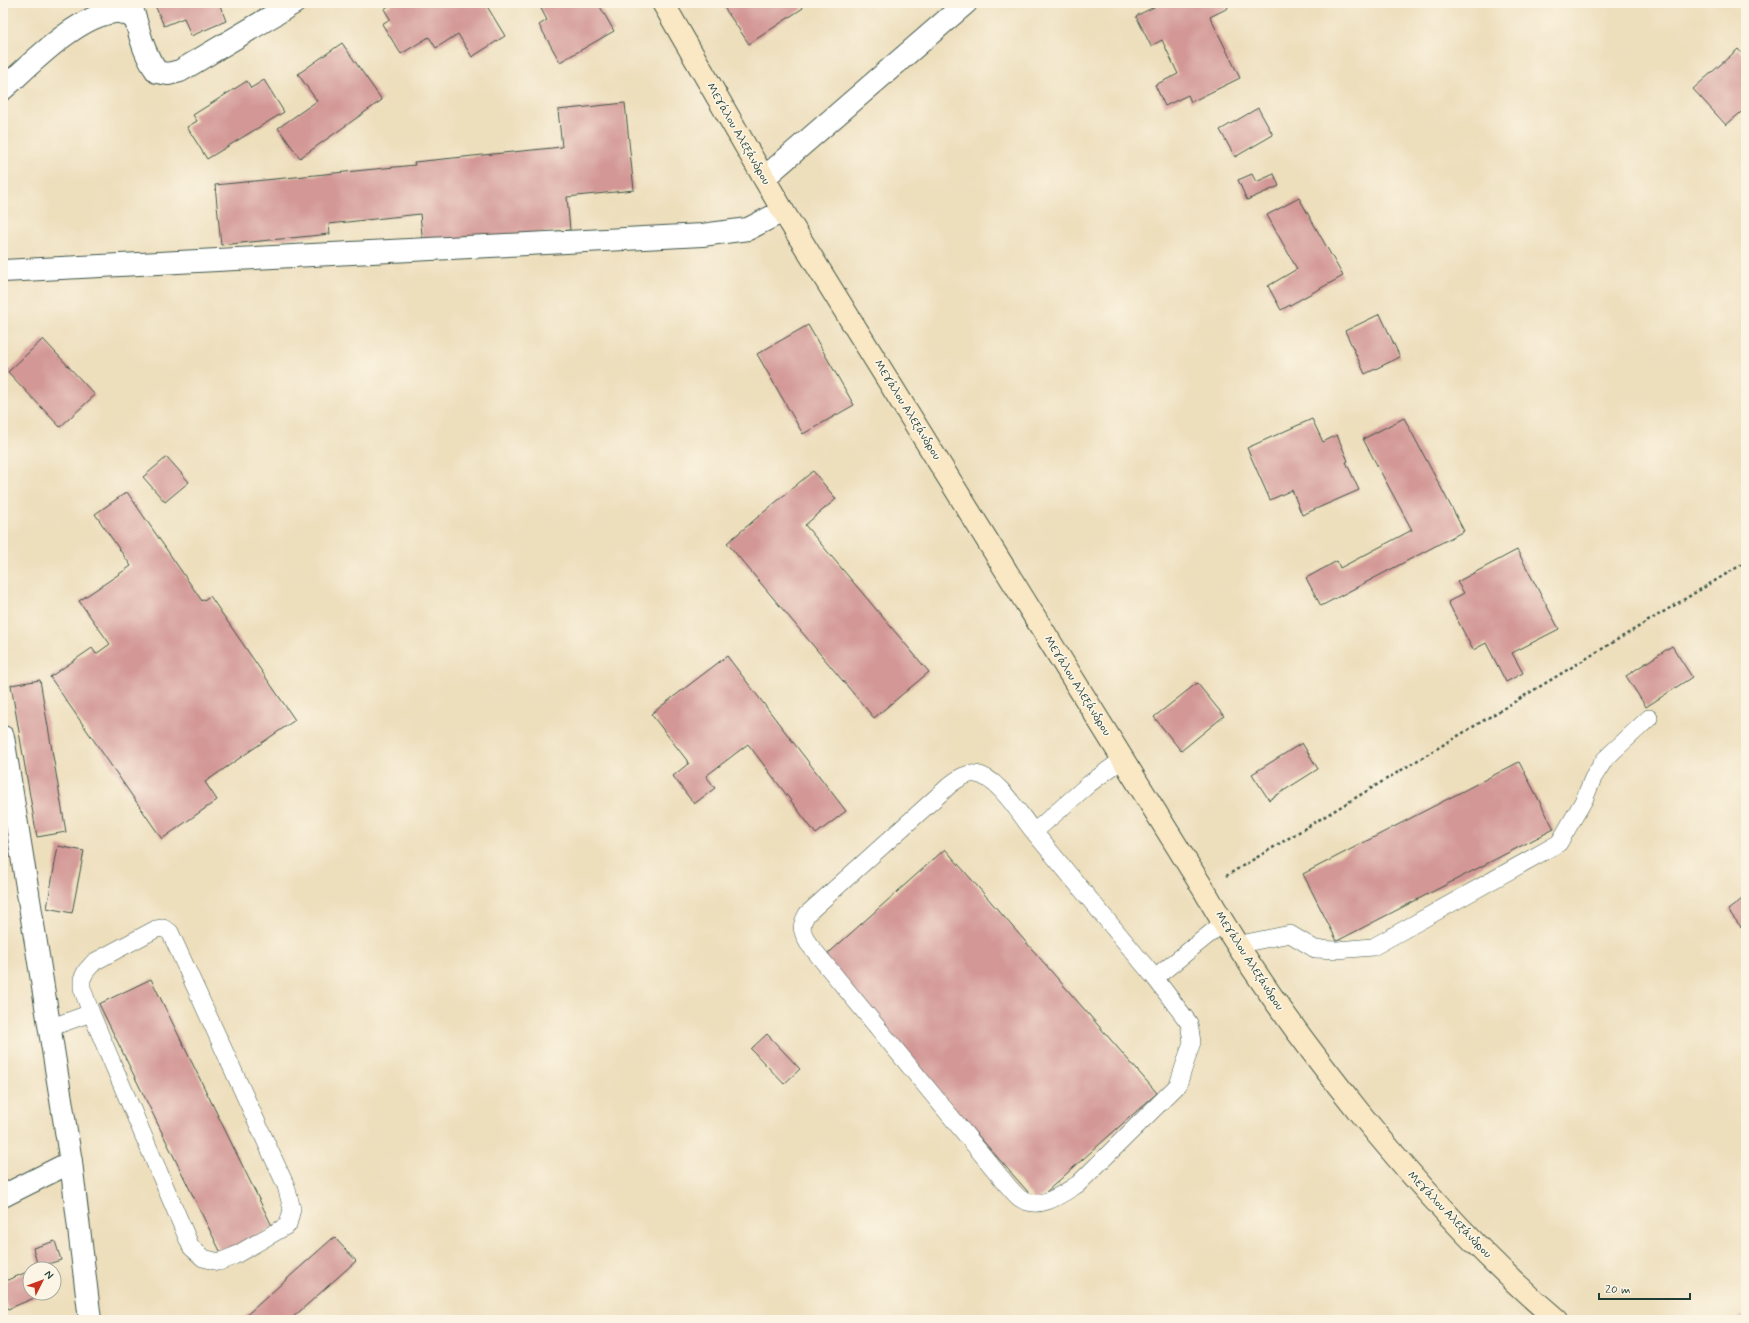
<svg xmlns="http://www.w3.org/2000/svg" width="1749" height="1323" font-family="Mynerve,sans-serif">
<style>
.building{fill:#d39896}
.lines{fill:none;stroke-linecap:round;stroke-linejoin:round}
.lane-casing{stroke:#3e5548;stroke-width:18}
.street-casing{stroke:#3e5548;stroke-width:24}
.secondary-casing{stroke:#3e5548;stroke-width:24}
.path{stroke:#3e5548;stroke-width:2.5;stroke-dasharray:3 3;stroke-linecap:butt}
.lane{stroke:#fff;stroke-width:17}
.street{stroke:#fff;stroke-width:22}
.secondary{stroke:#fae7c3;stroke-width:22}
.labels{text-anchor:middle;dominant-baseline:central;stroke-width:3.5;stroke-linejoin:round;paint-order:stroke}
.street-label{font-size:12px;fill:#1f3d34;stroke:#fcf5e5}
</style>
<rect width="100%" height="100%" fill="#fcf5e5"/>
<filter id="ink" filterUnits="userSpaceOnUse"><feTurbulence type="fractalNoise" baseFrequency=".025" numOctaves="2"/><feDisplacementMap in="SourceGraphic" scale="8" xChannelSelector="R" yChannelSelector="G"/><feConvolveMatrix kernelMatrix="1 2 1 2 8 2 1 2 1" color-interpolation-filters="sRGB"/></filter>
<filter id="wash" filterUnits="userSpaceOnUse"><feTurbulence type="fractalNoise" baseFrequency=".012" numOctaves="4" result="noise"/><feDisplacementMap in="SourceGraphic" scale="16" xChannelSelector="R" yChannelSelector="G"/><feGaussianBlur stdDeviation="0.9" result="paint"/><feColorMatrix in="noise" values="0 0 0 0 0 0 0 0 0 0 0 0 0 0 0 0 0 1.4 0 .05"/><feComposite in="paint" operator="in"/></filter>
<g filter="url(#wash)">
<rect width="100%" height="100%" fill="#eddebc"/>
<g id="blocks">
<g class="building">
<path d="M 154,3 L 219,3 L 226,21 L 191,36 L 184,18 L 164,26 Z"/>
<path d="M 393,3 L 485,3 L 505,36 L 472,57 L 458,34 L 436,48 L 429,37 L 401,54 L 382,24 L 390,19 L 384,9 Z"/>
<path d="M 538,3 L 598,3 L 614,31 L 560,62 L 539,25 L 547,20 Z"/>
<path d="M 721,3 L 800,3 L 803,8 L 749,44 Z"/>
<path d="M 1162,3 L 1226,3 L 1228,8 L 1210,17 L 1240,78 L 1191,102 L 1188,95 L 1165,106 L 1155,85 L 1178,74 L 1162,40 L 1151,46 L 1136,16 Z"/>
<path d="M 342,43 L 382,100 L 300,158 L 278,128 L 317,101 L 298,74 Z"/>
<path d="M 1738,49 L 1746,58 L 1746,108 L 1726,125 L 1693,89 Z"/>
<path d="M 264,80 L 284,112 L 207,159 L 187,127 L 197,121 L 193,115 L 247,81 L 251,88 Z"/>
<path d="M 625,103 L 634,190 L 567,197 L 570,230 L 423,245 L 420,214 L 329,224 L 330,234 L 221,245 L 215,185 L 415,165 L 414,162 L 562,147 L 558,110 Z"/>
<path d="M 1258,108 L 1273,135 L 1235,157 L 1220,130 Z"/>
<path d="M 1252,174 L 1256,182 L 1274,174 L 1279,186 L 1247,200 L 1238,180 Z"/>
<path d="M 1299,198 L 1343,276 L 1281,310 L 1268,286 L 1297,269 L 1267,215 Z"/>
<path d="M 1380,314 L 1400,357 L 1365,374 L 1345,331 Z"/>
<path d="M 808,325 L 854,405 L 803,434 L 757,354 Z"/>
<path d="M 43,339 L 95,395 L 60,427 L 8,372 Z"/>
<path d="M 1404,418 L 1464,531 L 1321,606 L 1306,578 L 1337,561 L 1340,568 L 1412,530 L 1363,439 Z"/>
<path d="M 1312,419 L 1323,442 L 1337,435 L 1348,461 L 1346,462 L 1359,490 L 1302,515 L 1292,490 L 1270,500 L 1247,448 Z"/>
<path d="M 167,457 L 189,482 L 165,502 L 143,477 Z"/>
<path d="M 813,471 L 836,499 L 805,525 L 929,672 L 874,718 L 727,543 Z"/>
<path d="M 127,492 L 202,601 L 210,596 L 295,720 L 205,782 L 217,800 L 162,839 L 50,677 L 92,648 L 96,654 L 110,644 L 79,601 L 131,566 L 95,514 Z"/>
<path d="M 1517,550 L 1559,629 L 1512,653 L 1523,673 L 1506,682 L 1486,643 L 1473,650 L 1448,602 L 1464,593 L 1457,582 Z"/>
<path d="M 1672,646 L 1692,677 L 1646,707 L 1626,676 Z"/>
<path d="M 727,656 L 846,811 L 816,834 L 748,744 L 706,776 L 715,788 L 694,804 L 673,776 L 689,763 L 651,714 Z"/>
<path d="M 40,680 L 66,832 L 37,837 L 11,685 Z"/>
<path d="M 1197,683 L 1224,716 L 1181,751 L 1154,717 Z"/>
<path d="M 1302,743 L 1318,769 L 1269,800 L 1252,774 Z"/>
<path d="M 1519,762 L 1554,829 L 1337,941 L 1303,874 Z"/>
<path d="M 58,846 L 84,851 L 72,913 L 47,908 Z"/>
<path d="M 945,849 L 1157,1093 L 1036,1201 L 822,959 Z"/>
<path d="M 1746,896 L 1746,923 L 1741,927 L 1728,910 Z"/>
<path d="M 151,979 L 273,1228 L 221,1253 L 99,1004 Z"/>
<path d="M 767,1034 L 800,1069 L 784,1084 L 751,1049 Z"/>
<path d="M 334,1237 L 356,1261 L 290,1320 L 241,1320 Z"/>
<path d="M 55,1241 L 61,1260 L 38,1267 L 33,1248 Z"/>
<path d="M 27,1272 L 30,1278 L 30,1293 L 37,1293 L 39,1296 L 8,1309 L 3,1297 L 3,1282 Z"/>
<path d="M 1746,1313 L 1746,1320 L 1734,1320 L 1744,1314 Z"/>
</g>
</g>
</g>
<g filter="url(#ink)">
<use href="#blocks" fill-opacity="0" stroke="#3e5548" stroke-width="1"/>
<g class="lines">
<g class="lane-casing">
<g id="lane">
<path d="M 1034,832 L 1155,978 L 1189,1023 L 1192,1042 L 1178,1085 L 1078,1184 C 1062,1194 1040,1211 1021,1199 C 1016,1196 1012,1190 1008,1186 L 808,943 C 801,930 800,926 807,914 L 951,784 C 958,779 967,772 976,774 C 998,777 1020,815 1034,832 L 1089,784 L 1123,759"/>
<path d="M 1236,945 L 1290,934 L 1315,949 L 1337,950 L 1373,947 L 1559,843 L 1584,800 L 1593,778 L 1605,759 L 1649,718"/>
<path d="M 1155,978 L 1223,923"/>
<path d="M 49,1028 L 91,1013 L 82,988 L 82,979 L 86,971 L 94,962 L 156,929 L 163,928 L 170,932 L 286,1186 L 292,1209 L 288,1225 L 234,1256 L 219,1262 L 203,1258 L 191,1247 L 91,1013"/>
</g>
</g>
<g class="street-casing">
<g id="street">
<path d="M 130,3 C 140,29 140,48 157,72 L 168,74 L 180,71 L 294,3"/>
<path d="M 3,89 C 30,65 78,15 115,12 C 121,11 130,16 135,18"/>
<path d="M 764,178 L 966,3"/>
<path d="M 3,271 L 702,235 L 748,229 L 783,211"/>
<path d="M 3,737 L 71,1162 L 90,1320"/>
<path d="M 3,1196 L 71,1162"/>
</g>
</g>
<g class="secondary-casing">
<path id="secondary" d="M 663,3 L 783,211 L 1204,890 C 1249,969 1302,1041 1359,1112 C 1419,1186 1484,1258 1557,1320"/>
</g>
<path class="path" d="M 1226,876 L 1746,562"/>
<use href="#lane" class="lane"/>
<use href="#street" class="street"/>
<use href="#secondary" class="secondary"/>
</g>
</g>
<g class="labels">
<g class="street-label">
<text transform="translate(738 134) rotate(60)">Μεγάλου Αλεξάνδρου</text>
<text transform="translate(907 410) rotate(58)">Μεγάλου Αλεξάνδρου</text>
<text transform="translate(1077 686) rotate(58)">Μεγάλου Αλεξάνδρου</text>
<text transform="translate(1249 961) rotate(57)">Μεγάλου Αλεξάνδρου</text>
<text transform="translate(1449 1215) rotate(46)">Μεγάλου Αλεξάνδρου</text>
</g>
</g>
<rect width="1749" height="1323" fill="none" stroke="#fcf5e5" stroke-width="16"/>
<g transform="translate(42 1281) rotate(48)"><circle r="19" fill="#fcf5e5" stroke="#a4ab9e"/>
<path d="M0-3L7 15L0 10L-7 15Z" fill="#c8321e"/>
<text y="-6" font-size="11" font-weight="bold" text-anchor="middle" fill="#1f3d34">N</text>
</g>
<path d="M1599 1293v6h91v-6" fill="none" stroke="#1f3d34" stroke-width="2"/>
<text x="1605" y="1293" font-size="12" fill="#1f3d34" stroke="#fcf5e5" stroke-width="3" paint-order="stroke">20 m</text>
</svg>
